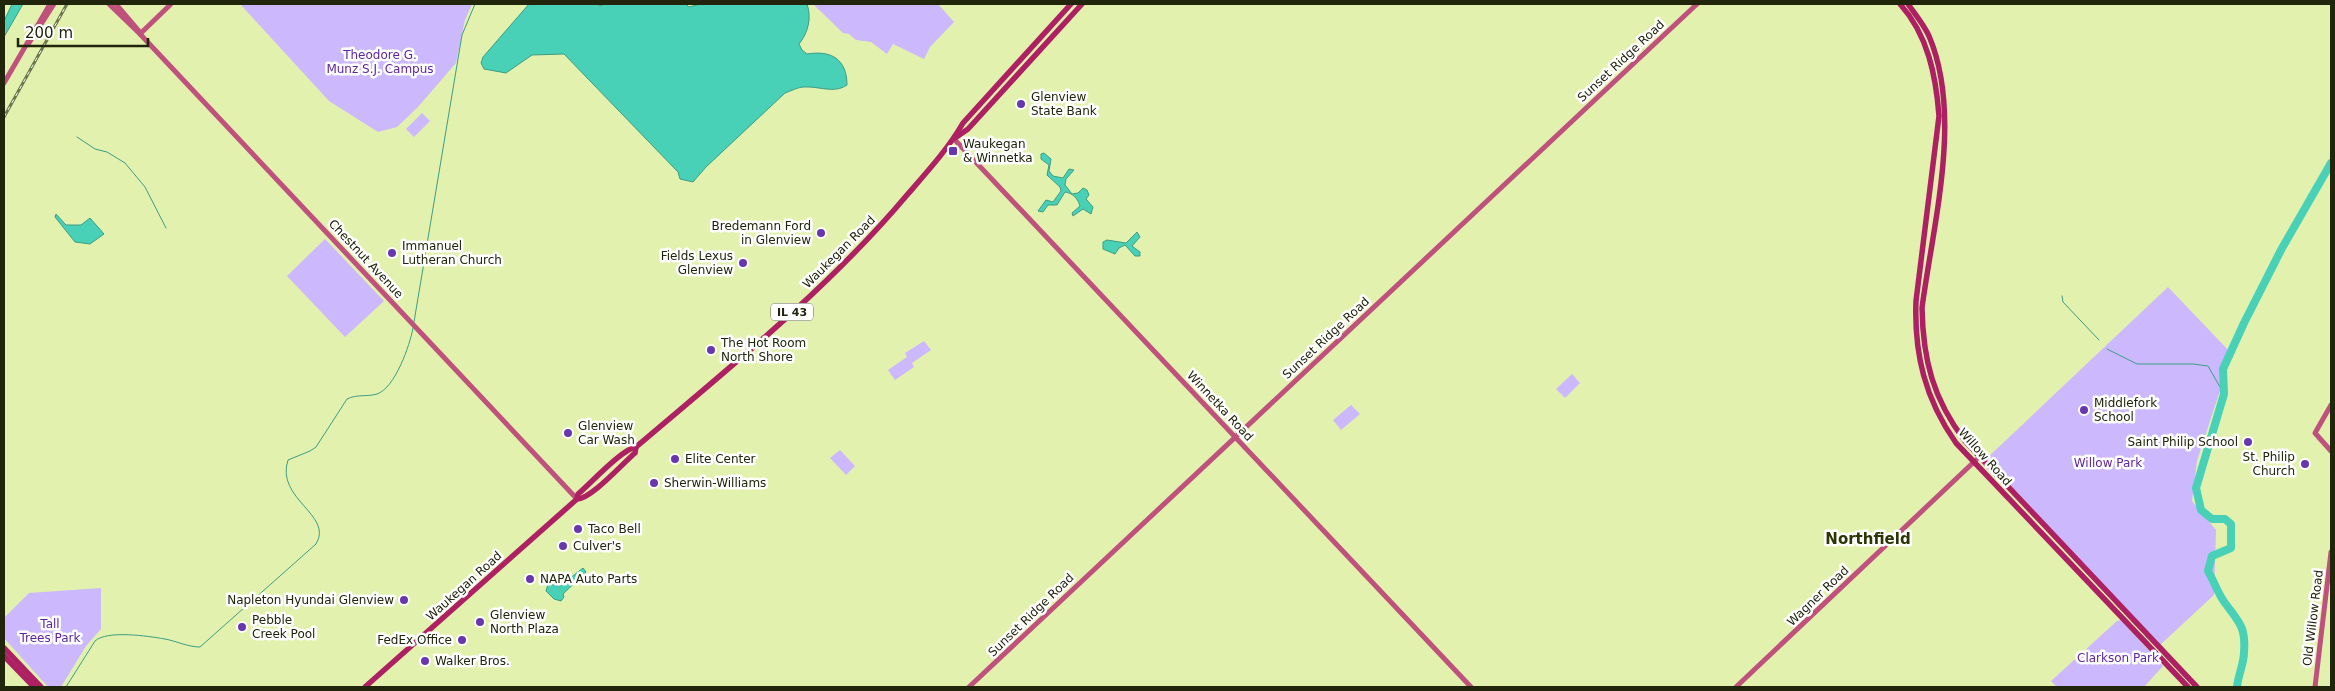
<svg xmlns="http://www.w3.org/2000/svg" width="2335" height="691" font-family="'DejaVu Sans',sans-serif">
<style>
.green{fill:#ccb8fc}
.water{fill:#48d1b7;stroke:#3c9d83}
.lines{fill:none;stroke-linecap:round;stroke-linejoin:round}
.stream{stroke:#3c9d83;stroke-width:1}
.river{stroke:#48d1b7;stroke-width:8}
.secondary{stroke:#be527c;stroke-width:5}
.primary{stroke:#ad2163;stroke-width:5.5}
.rail-casing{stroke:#6b744a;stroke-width:3}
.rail{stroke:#fff;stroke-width:1;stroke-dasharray:4;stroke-linecap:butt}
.poi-dot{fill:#6836ad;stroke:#fff;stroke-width:2}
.labels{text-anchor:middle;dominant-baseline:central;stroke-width:5;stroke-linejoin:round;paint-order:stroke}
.shield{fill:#fff;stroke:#636654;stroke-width:1}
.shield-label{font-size:11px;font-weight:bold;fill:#20250b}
.park-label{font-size:12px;fill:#5d26a1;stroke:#fff}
.street-label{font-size:12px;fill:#20250b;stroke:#fff}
.poi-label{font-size:12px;fill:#20250b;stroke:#fff;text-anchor:start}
.quarter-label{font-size:15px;font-weight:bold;fill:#2e3504;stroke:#fff}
</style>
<rect width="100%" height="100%" fill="#e3f1af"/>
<g class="green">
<path d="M 240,4 L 472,4 L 465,20 L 456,63 L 418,107 L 397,127 L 378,132 L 329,101 Z"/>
<path d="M 813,4 L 938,4 L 954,22 L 930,47 L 924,59 L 893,44 L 887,54 L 871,42 L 856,40 L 849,34 L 843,33 Z"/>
<path d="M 422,113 L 430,121 L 414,137 L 406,129 Z"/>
<path d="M 325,239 L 384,301 L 345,337 L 287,276 Z"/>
<path d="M 2168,287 L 2232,354 L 2197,461 L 2192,501 L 2216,530 L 2214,595 L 2159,646 L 1986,459 Z"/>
<path d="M 924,341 L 931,350 L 912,363 L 914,367 L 895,380 L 888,370 L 907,357 L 905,353 Z"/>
<path d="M 1572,374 L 1580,383 L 1565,398 L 1556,389 Z"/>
<path d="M 1351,405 L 1360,414 L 1341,430 L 1333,420 Z"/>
<path d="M 840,450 L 855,466 L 846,475 L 830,458 Z"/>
<path d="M 101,588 L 101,629 L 86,646 L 61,687 L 48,687 L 4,638 L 4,618 L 29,593 Z"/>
<path d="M 2121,620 L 2163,666 L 2144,687 L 2057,687 L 2051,681 L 2117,621 Z"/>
</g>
<g class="water">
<path d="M 12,4 L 23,4 L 4,37 L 4,21 Z"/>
<path d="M 529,4 L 597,4 L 601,6 L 603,4 L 686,4 L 689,7 L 700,4 L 807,4 C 812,18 808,33 799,44 L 802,50 L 807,54 C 831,50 847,59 847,85 C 834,94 819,86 804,87 C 798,87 791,91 785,93 L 706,167 L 693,182 L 680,179 L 678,172 L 564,54 L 532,55 L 506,73 L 484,69 L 481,63 L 483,57 Z"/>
<path d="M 1044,153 L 1051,159 L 1049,171 L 1053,176 L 1063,178 L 1069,169 L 1074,170 L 1066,179 L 1065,185 L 1072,194 L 1078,193 L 1083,188 L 1087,190 L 1089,195 L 1086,199 L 1093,207 L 1091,214 L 1083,209 L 1073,216 L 1072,213 L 1080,206 C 1078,199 1073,193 1065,192 L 1057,205 L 1048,205 L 1043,212 L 1038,211 L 1046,200 L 1053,202 L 1061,191 L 1060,187 L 1047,175 L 1049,165 L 1041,159 L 1041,154 Z"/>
<path d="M 56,214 L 66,225 L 81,225 L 90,218 L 104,234 L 90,244 L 75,242 L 55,217 Z"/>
<path d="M 1137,232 L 1140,237 L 1132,246 L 1140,252 L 1140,256 L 1135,256 L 1125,245 L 1119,248 L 1115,254 L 1103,249 L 1103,242 L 1107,240 L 1126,243 Z"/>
<path d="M 583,568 L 586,572 L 563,594 L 564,597 L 561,601 L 554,599 L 546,591 L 548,584 L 560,586 Z"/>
</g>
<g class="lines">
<g class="stream">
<path d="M 77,137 L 95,149 L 107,152 L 125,163 L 145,187 L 166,228"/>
<path d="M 2062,296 L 2063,302 L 2099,340"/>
<path d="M 414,322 L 462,35 L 475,4"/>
<path d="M 2107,349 L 2137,364 L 2193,364 L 2208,366 L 2224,394"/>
<path d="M 66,687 L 95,641 C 107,630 148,636 165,639 C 176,641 188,647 200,647 L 316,544 C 334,515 275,499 288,460 L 310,451 L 316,447 L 347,399 C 357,394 367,397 377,394 C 395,388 410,345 413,328"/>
</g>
<path class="river" d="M 2237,687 C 2238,675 2244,664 2244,652 C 2246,627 2239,622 2225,603 C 2218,594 2214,581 2208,571 L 2212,556 L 2231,548 L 2231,524 L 2225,519 L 2212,519 L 2201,510 L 2196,488 L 2224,394 L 2223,369 L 2244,323 L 2281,250 L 2331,163"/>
<g class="secondary">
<path d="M 109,4 L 140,34 L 577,499"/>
<path d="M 116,4 L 139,31"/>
<path d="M 140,34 L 171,4"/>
<path d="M 29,43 L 54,4"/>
<path d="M 4,83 L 50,4"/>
<path d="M 954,139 L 1471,687"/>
<path d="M 2331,405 L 2315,433 L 2331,451"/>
<path d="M 969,687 L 1697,4"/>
<path d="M 1736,687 L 1976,460"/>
<path d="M 2315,687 L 2331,552"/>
</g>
<g class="primary">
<path d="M 1900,4 C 1928,35 1936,76 1939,116 L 1916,301 C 1914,354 1925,399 1956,443 L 2188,687"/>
<path d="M 1908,4 C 1915,14 1924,25 1929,36 C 1963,116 1933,224 1922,308 C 1923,360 1933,399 1965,441 L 2197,687"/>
<path d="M 955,138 L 968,129 L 1082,4"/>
<path d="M 577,499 C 591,499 622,464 635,453 L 636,447 C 730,367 828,289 907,195 C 927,172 948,149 963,123 L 1071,4"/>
<path d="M 4,648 L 41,687"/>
<path d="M 4,656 L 34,687"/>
<path d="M 365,687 L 577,499 L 578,494 C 590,484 622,449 636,447"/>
</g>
<g class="rail-casing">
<path id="rail" d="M 4,117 L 67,4"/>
</g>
<use href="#rail" class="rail"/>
</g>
<g class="poi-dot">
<circle cx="1021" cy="104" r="5"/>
<rect x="948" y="146" width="10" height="10" rx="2.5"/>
<circle cx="821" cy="233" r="5"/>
<circle cx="392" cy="253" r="5"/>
<circle cx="743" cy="263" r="5"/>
<circle cx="711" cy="350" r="5"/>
<circle cx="2084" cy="410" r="5"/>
<circle cx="568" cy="433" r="5"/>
<circle cx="2248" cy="442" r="5"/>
<circle cx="675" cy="459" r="5"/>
<circle cx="2305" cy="464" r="5"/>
<circle cx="654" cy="483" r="5"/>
<circle cx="578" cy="529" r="5"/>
<circle cx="563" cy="546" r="5"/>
<circle cx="530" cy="579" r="5"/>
<circle cx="404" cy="600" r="5"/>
<circle cx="480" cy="622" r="5"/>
<circle cx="242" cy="627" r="5"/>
<circle cx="462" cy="640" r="5"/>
<circle cx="425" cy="661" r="5"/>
</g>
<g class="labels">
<rect class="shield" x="771" y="303.5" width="42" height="17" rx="4"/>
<g class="shield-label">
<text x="792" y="312">IL 43</text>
</g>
<g class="park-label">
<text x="380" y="55">Theodore G.<tspan x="380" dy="14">Munz S.J. Campus</tspan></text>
<text x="2108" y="463">Willow Park</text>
<text x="50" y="624">Tall<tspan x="50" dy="14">Trees Park</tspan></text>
<text x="2118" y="658">Clarkson Park</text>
</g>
<g class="street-label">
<text transform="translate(1621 61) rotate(-43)">Sunset Ridge Road</text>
<text transform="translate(839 252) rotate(-45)">Waukegan Road</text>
<text transform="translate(366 259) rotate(47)">Chestnut Avenue</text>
<text transform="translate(1326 338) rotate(-43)">Sunset Ridge Road</text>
<text transform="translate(1220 406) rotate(47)">Winnetka Road</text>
<text transform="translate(1985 457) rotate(48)">Willow Road</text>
<text transform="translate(464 586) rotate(-42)">Waukegan Road</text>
<text transform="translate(1818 596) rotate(-44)">Wagner Road</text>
<text transform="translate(1031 615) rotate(-44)">Sunset Ridge Road</text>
<text transform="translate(2313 618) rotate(-83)">Old Willow Road</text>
</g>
<g class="poi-label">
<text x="1031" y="97">Glenview<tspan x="1031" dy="14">State Bank</tspan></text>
<text x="963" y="144">Waukegan<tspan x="963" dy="14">&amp; Winnetka</tspan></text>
<text x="811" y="226" text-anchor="end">Bredemann Ford<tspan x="811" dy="14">in Glenview</tspan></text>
<text x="402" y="246">Immanuel<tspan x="402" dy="14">Lutheran Church</tspan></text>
<text x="733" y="256" text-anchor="end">Fields Lexus<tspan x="733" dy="14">Glenview</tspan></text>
<text x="721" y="343">The Hot Room<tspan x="721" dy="14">North Shore</tspan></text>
<text x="2094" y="403">Middlefork<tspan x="2094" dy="14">School</tspan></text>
<text x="578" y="426">Glenview<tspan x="578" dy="14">Car Wash</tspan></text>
<text x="2238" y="442" text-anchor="end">Saint Philip School</text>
<text x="2295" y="457" text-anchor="end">St. Philip<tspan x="2295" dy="14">Church</tspan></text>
<text x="685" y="459">Elite Center</text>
<text x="664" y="483">Sherwin-Williams</text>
<text x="588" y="529">Taco Bell</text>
<text x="573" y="546">Culver's</text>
<text x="540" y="579">NAPA Auto Parts</text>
<text x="394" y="600" text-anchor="end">Napleton Hyundai Glenview</text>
<text x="490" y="615">Glenview<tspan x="490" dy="14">North Plaza</tspan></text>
<text x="252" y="620">Pebble<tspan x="252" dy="14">Creek Pool</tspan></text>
<text x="452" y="640" text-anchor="end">FedEx Office</text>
<text x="435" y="661">Walker Bros.</text>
</g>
<g class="quarter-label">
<text x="1868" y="539">Northfield</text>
</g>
</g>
<rect width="2335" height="691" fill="none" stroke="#20250b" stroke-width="10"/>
<path d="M18 38v8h130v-8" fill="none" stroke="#20250b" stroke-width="2.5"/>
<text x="25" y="38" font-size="15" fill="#20250b" stroke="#ffffff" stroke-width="4" paint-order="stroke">200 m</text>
</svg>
